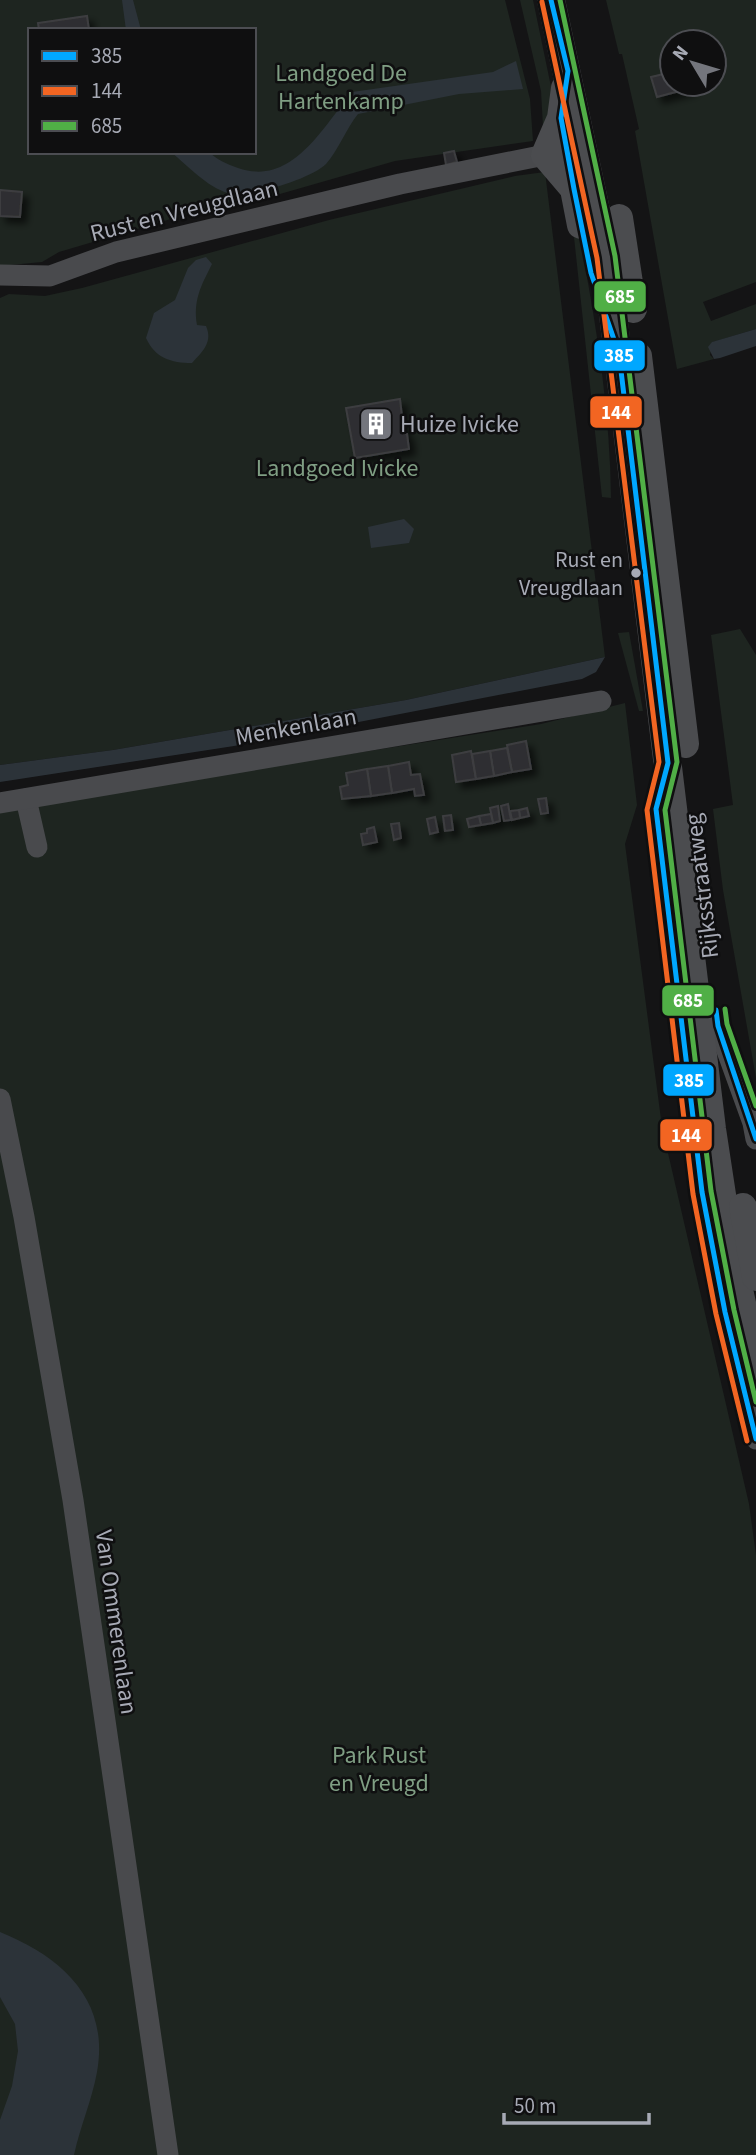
<svg xmlns="http://www.w3.org/2000/svg" width="756" height="2155" font-family="'Source Sans 3',sans-serif">
<style>
.green{fill:#1e2520;fill-rule:evenodd}
.water{fill:#2c3339}
.building{fill:#2f2f30;stroke:#3d3e41;stroke-width:2;filter:url(#shadow)}
.lines{fill:none;stroke-linecap:round;stroke-linejoin:round}
.minor{stroke:#494a4d;stroke-width:21}
.major{stroke:#4b4c4f;stroke-width:28}
.bus-1-casing{stroke:#0f0f10;stroke-width:10}
.bus-2-casing{stroke:#0f0f10;stroke-width:10}
.bus-3-casing{stroke:#0f0f10;stroke-width:10}
.bus-1{stroke:#00a7ff;stroke-width:5}
.bus-2{stroke:#f26522;stroke-width:5}
.bus-3{stroke:#50af46;stroke-width:5}
.bus-dot{fill:#a7aab5;stroke:#0f0f10;stroke-width:2.5}
.labels{text-anchor:middle;dominant-baseline:central;stroke-width:5;stroke-linejoin:round;paint-order:stroke}
.bus-label{font-size:22px;fill:#a7aab5;stroke:#0f0f10;text-anchor:end}
.park-label{font-size:24px;fill:#7f9e83;stroke:#0f0f10}
.street-label{font-size:24px;fill:#a7aab5;stroke:#0f0f10}
.poi-label{font-size:24px;fill:#a7aab5;stroke:#0f0f10;text-anchor:start}
.line-badge{stroke:#0f0f10;stroke-width:2.5}
.badge-label{font-size:19px;text-anchor:middle;font-weight:bold;fill:#fff}
</style>
<defs>
<filter id="shadow"><feDropShadow dx="6" dy="6" stdDeviation="3.5" flood-color="#0009"/></filter>
</defs>
<rect width="100%" height="100%" fill="#141415"/>
<g class="green">
<path d="M 0,0 L 128,0 L 132,30 L 30,30 L 30,152 L 254,152 L 254,30 L 136,30 L 131,0 L 505,0 L 530,99 L 533,141 L 395,161 L 266,198 L 225,203 L 59,252 L 42,262 L 0,266 Z"/>
<path d="M 520,0 L 533,0 L 555,106 L 543,127 L 541,91 Z"/>
<path d="M 606,0 L 756,0 L 756,282 L 703,302 L 711,321 L 756,304 L 756,329 L 713,342 L 710,355 L 714,359 L 677,369 L 635,131 L 639,129 L 622,54 L 619,54 ZM 672,42 L 714,42 L 714,84 L 672,84 Z"/>
<path d="M 545,172 L 605,657 L 406,700 L 113,750 L 0,765 L 0,298 L 9,294 L 45,296 L 82,288 L 329,220 L 515,176 Z"/>
<path d="M 579,235 C 596,322 610,409 611,498 L 602,497 L 574,237 Z"/>
<path d="M 740,629 L 756,655 L 756,1078 L 723,890 L 713,809 L 733,805 L 711,635 Z"/>
<path d="M 629,632 L 643,711 L 639,711 L 618,633 Z"/>
<path d="M 625,703 L 637,805 L 625,844 L 662,1127 L 749,1504 L 756,1555 L 756,2155 L 0,2155 L 0,809 L 541,724 Z"/>
</g>
<g class="water">
<path d="M 122,0 L 133,0 L 141,30 L 126,30 Z"/>
<path d="M 516,61 L 523,89 L 459,94 L 358,114 C 346,129 339,149 326,164 C 311,179 249,198 228,193 C 207,187 188,166 171,152 L 209,152 C 217,160 227,164 238,168 C 292,187 323,127 352,92 L 493,72 Z"/>
<path d="M 206,257 L 212,264 C 201,286 193,300 197,325 L 206,326 C 213,342 203,351 192,363 C 171,363 155,358 146,338 L 154,313 L 175,300 L 188,268 L 196,260 Z"/>
<path d="M 756,329 L 756,346 L 720,358 L 714,359 L 708,347 L 712,342 Z"/>
<path d="M 404,519 L 414,529 L 409,543 L 371,548 L 368,527 Z"/>
<path d="M 605,657 L 596,672 L 582,679 L 234,746 L 0,782 L 0,765 L 113,750 L 406,700 Z"/>
<path d="M 0,1932 C 62,1957 110,2000 97,2072 C 92,2100 80,2127 74,2155 L 0,2155 L 0,2120 L 12,2086 L 18,2051 L 15,2024 L 0,1997 Z"/>
</g>
<g class="building">
<path d="M 87,16 L 89,30 L 39,30 L 38,23 Z"/>
<path d="M 672,72 L 672,84 L 690,84 L 691,88 L 657,97 L 651,77 Z"/>
<path d="M 454,151 L 457,162 L 446,165 L 444,153 Z"/>
<path d="M 0,190 L 22,192 L 20,217 L 0,216 Z"/>
<path d="M 400,399 L 404,434 L 407,434 L 409,449 L 355,458 L 346,408 Z"/>
<path d="M 526,741 L 531,769 L 512,772 L 507,745 Z"/>
<path d="M 507,748 L 512,772 L 494,776 L 490,751 Z"/>
<path d="M 471,751 L 476,779 L 456,782 L 452,755 Z"/>
<path d="M 490,751 L 494,776 L 476,779 L 472,754 Z"/>
<path d="M 409,762 L 411,775 L 420,774 L 424,795 L 415,796 L 414,789 L 392,793 L 388,766 Z"/>
<path d="M 388,766 L 392,793 L 371,796 L 367,769 Z"/>
<path d="M 367,769 L 371,796 L 342,799 L 340,787 L 348,785 L 346,773 Z"/>
<path d="M 546,798 L 548,813 L 541,814 L 538,799 Z"/>
<path d="M 508,804 L 511,820 L 504,821 L 501,806 Z"/>
<path d="M 498,806 L 500,821 L 493,823 L 490,808 Z"/>
<path d="M 527,808 L 529,816 L 520,818 L 519,810 Z"/>
<path d="M 519,810 L 520,818 L 512,820 L 510,811 Z"/>
<path d="M 491,814 L 493,823 L 481,825 L 479,816 Z"/>
<path d="M 451,815 L 453,830 L 445,831 L 443,816 Z"/>
<path d="M 479,816 L 481,825 L 469,827 L 467,819 Z"/>
<path d="M 435,817 L 438,832 L 430,834 L 427,819 Z"/>
<path d="M 399,823 L 401,838 L 394,840 L 391,824 Z"/>
<path d="M 374,827 L 377,842 L 363,845 L 361,834 L 367,833 L 367,829 Z"/>
</g>
<g class="lines">
<g class="minor">
<path d="M 561,118 L 574,189"/>
<path d="M 0,275 L 50,276 L 116,252 L 400,184 L 545,155"/>
<path d="M 665,775 L 656,809 L 702,1192 L 725,1312 L 756,1439"/>
<path d="M 26,799 L 37,847"/>
<path d="M 0,803 L 601,701"/>
<path d="M 718,1026 L 753,1123 L 756,1139"/>
<path d="M 0,1099 L 24,1217 L 73,1500 L 168,2155"/>
</g>
<g class="major">
<path d="M 551,0 L 606,257 L 712,1129 L 731,1254 L 756,1366"/>
<path d="M 565,88 L 561,118 L 545,155 L 574,189 L 581,225"/>
<path d="M 619,218 L 633,309"/>
<path d="M 638,356 L 685,744"/>
<path d="M 743,1207 L 756,1277"/>
</g>
<g class="bus-1-casing">
<g id="bus-1">
<path d="M 551,0 L 568,71 L 561,118 L 574,189 L 591,273 L 619,354 L 668,763 L 656,809 L 702,1192 L 725,1312 L 756,1439"/>
<path d="M 716,1010 L 718,1026 L 756,1139"/>
</g>
</g>
<g class="bus-2-casing">
<path id="bus-2" d="M 542,2 L 597,258 L 659,762 L 647,810 L 693,1194 L 716,1314 L 747,1441"/>
</g>
<g class="bus-3-casing">
<g id="bus-3">
<path d="M 560,0 L 615,256 L 677,762 L 665,810 L 711,1191 L 734,1310 L 756,1402"/>
<path d="M 725,1009 L 727,1024 L 756,1106"/>
</g>
</g>
<use href="#bus-1" class="bus-1"/>
<use href="#bus-2" class="bus-2"/>
<use href="#bus-3" class="bus-3"/>
</g>
<defs>
<g id="building-square" transform="scale(1.75)"><rect x="-9" y="-9" width="18" height="18" rx="4" fill="#74767d" stroke="#0f0f10"/><path d="M-4-6H4V6H1V3H-1V6H-4ZM-2.5-4.3h1.7v1.8h-1.7ZM.8-4.3h1.7v1.8H.8ZM-2.5-1h1.7V.8h-1.7ZM.8-1h1.7V.8H.8Z" fill="#fff"/></g>
</defs>
<g fill-rule="evenodd">
<use href="#building-square" x="376" y="424"/>
</g>
<circle class="bus-dot" cx="636" cy="573" r="6"/>
<g class="labels">
<g class="bus-label">
<text x="623" y="560">Rust en<tspan x="623" dy="28">Vreugdlaan</tspan></text>
</g>
<g class="park-label">
<text x="341" y="73">Landgoed De<tspan x="341" dy="28">Hartenkamp</tspan></text>
<text x="337" y="468">Landgoed Ivicke</text>
<text x="379" y="1755">Park Rust<tspan x="379" dy="28">en Vreugd</tspan></text>
</g>
<g class="street-label">
<text transform="translate(184 211) rotate(-14)">Rust en Vreugdlaan</text>
<text transform="translate(296 727) rotate(-10)">Menkenlaan</text>
<text transform="translate(702 886) rotate(-97)">Rijksstraatweg</text>
<text transform="translate(116 1622) rotate(82)">Van Ommerenlaan</text>
</g>
<g class="poi-label">
<text x="400" y="424">Huize Ivicke</text>
</g>
</g>
<g class="line-badge">
<rect x="593" y="280" width="54" height="33" rx="7" fill="#50af46"/>
<rect x="593" y="339" width="53" height="33" rx="7" fill="#00a7ff"/>
<rect x="589" y="395" width="54" height="34" rx="7" fill="#f26522"/>
<rect x="661" y="984" width="54" height="33" rx="7" fill="#50af46"/>
<rect x="662" y="1063" width="53" height="34" rx="7" fill="#00a7ff"/>
<rect x="659" y="1118" width="54" height="34" rx="7" fill="#f26522"/>
</g>
<g class="badge-label">
<text x="620" y="303">685</text>
<text x="619" y="362">385</text>
<text x="616" y="419">144</text>
<text x="688" y="1007">685</text>
<text x="689" y="1087">385</text>
<text x="686" y="1142">144</text>
</g>
<rect x="28" y="28" width="228" height="126" fill="#0f0f10" stroke="#4c4d52" stroke-width="2"/>
<rect x="42" y="51" width="35" height="10" fill="#00a7ff" stroke="#4c4d52" stroke-width="2"/>
<text x="91" y="63" font-size="21" fill="#a7aab5">385</text>
<rect x="42" y="86" width="35" height="10" fill="#f26522" stroke="#4c4d52" stroke-width="2"/>
<text x="91" y="98" font-size="21" fill="#a7aab5">144</text>
<rect x="42" y="121" width="35" height="10" fill="#50af46" stroke="#4c4d52" stroke-width="2"/>
<text x="91" y="133" font-size="21" fill="#a7aab5">685</text>
<g transform="translate(693 63) rotate(308)"><circle r="33" fill="#0f0f10" stroke="#4c4d52" stroke-width="2"/>
<path d="M0-5L12 26L0 18L-12 26Z" fill="#74767d"/>
<text y="-10" font-size="19" font-weight="bold" text-anchor="middle" fill="#a7aab5">N</text>
</g>
<path d="M504 2113v10h145v-10" fill="none" stroke="#a7aab5" stroke-width="3.5"/>
<text x="514" y="2113" font-size="21" fill="#a7aab5" stroke="#0f0f10" stroke-width="5" paint-order="stroke">50 m</text>
</svg>
